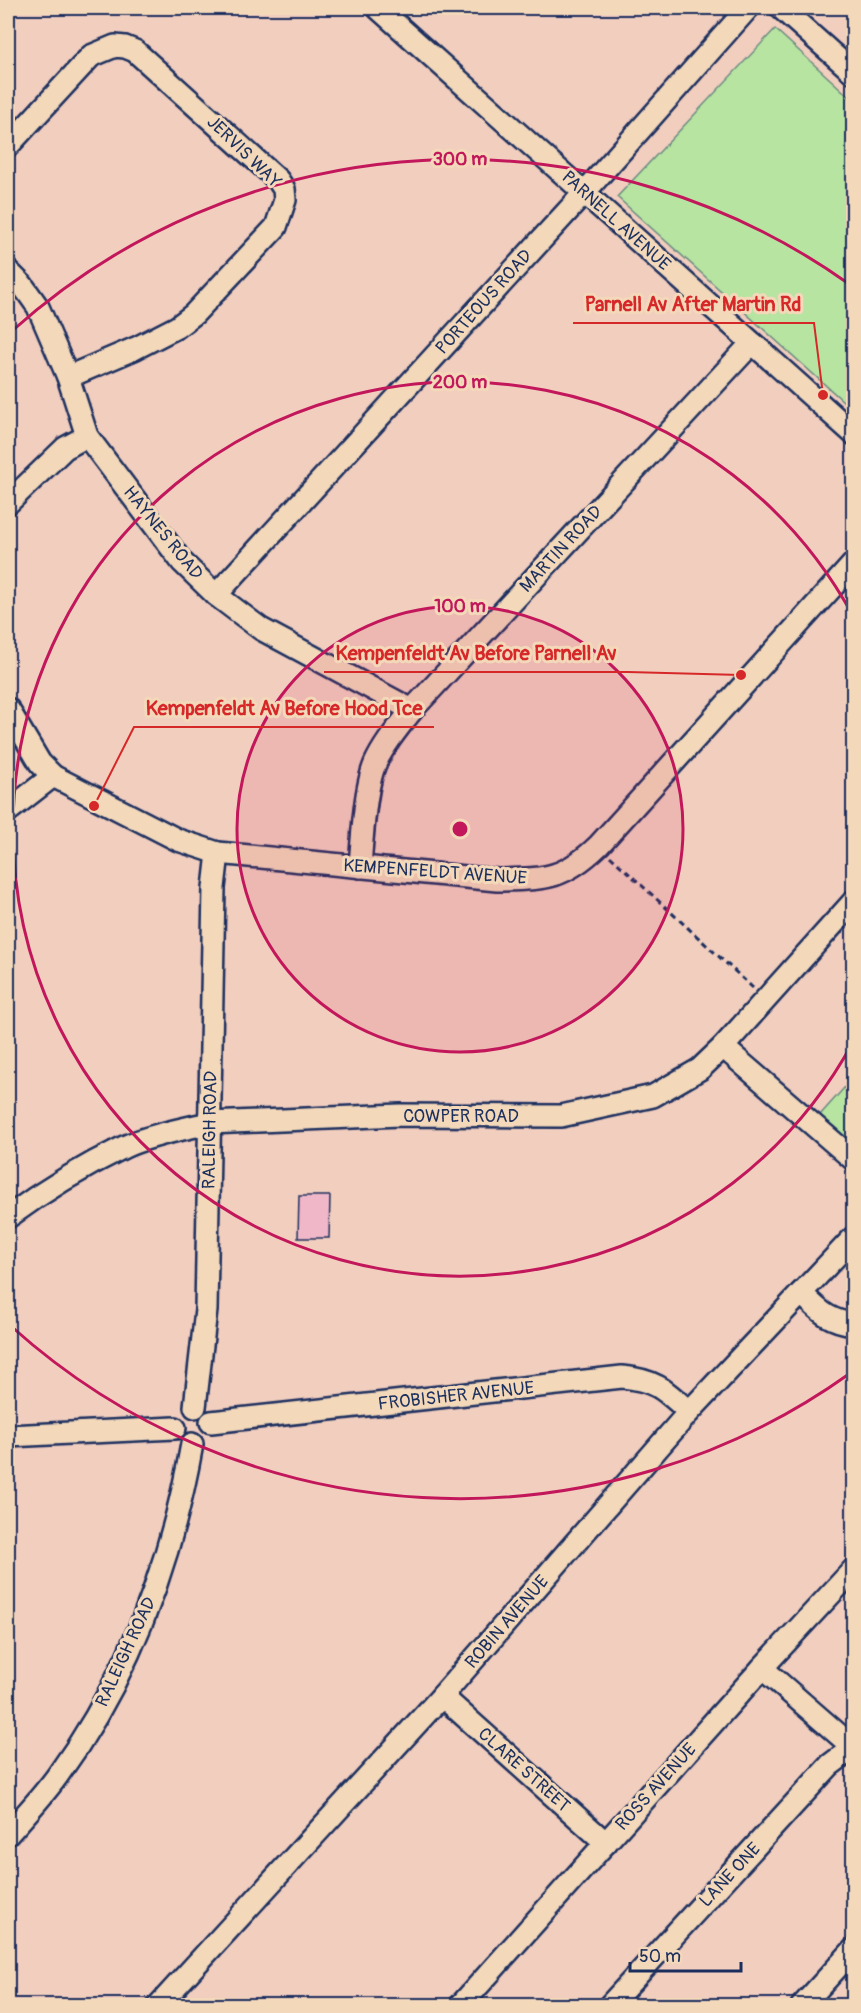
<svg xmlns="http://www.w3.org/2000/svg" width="861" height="2013" font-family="Pangolin,sans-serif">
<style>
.green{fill:#b7e4a1;stroke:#698a80;stroke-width:1.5}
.building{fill:#f0b7c8;stroke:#1b2f5e;stroke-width:1.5}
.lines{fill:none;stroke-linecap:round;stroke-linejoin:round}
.minor-casing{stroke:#1b2f5e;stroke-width:26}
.path{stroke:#1b2f5e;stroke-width:3;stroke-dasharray:6 4.5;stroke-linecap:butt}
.minor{stroke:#f3d8ba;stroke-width:21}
.ring{fill:none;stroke:#c2185b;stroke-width:3}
.labels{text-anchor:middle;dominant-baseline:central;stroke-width:6;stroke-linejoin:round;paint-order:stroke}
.street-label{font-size:18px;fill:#1b2f5e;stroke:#f3d8ba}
.centre{fill:#c2185b;stroke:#f3d8ba;stroke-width:3}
.ring-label{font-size:18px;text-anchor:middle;font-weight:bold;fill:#c2185b;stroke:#f3d8ba;stroke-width:6;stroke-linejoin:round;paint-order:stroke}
.leader{fill:none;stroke:#d62828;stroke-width:2}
.callout-dot{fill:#d62828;stroke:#f3d8ba;stroke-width:2}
.callout-label{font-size:20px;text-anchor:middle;font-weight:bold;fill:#d62828;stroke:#f3d8ba;stroke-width:6;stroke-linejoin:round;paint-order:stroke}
</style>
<rect width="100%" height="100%" fill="#f2cebe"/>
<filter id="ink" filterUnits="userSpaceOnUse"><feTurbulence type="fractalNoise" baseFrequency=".0167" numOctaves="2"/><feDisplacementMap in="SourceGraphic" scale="12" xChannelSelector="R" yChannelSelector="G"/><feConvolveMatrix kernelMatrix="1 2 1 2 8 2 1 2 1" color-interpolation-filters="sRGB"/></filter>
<g filter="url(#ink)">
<g class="green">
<path d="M 775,29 L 853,100 L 853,410 L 617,197 Z"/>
<path d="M 853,1078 L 853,1145 L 820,1115 Z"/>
</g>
<path class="building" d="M 299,1196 L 330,1196 L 329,1238 L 298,1238 Z"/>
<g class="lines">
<g class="minor-casing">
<g id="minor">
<path d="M 378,8 L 854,434"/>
<path d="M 781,8 L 854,73"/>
<path d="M 8,146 L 91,56 L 115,46 L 125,47 L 135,51 L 278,180 L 284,189 L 285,200 L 276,227 L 194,314 L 177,327 L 136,348 L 68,377"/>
<path d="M 8,271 L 23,286 L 38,307 L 68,377 L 87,436 L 182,562 L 216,595 L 261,629 L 412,710"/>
<path d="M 8,503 L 65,448 L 87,436"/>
<path d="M 216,595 L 576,202 L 748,8"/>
<path d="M 8,709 L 40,763 L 53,776 L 178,840 L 218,853 L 497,880 C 545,879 563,880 599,845 L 854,563"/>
<path d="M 8,811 L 53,776"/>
<path d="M 360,867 C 362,840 365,787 375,764 C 384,744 399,727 412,710 L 752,343"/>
<path d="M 723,1047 L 854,1160"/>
<path d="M 8,1217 C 42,1192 85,1166 124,1147 C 147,1136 183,1129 209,1123 L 400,1115 L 561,1116 L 653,1096 L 700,1069 L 723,1047 L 854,901"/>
<path d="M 801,1293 C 819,1310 827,1321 854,1324"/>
<path d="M 195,1407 L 206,1310 L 214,888 L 218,853"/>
<path d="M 211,1422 L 622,1377 C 656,1380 665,1390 689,1412"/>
<path d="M 8,1436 L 175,1428"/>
<path d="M 762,1668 L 854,1748"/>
<path d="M 442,1696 L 606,1843"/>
<path d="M 8,1834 C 25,1815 43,1796 58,1775 C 129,1677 171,1563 192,1444"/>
<path d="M 158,2006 L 442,1696 L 689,1412 L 854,1237"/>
<path d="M 460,2006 L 762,1668 L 854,1569"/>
<path d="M 609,2006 L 830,1765 L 854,1747"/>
<path d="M 802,2006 L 854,1949"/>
</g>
</g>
<path class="path" d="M 610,856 L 753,988"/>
<use href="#minor" class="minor"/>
</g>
</g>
<circle cx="460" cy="829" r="223" fill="#c2185b" fill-opacity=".12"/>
<g class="ring">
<circle cx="460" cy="829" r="223"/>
<path d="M853 1042A447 447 0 1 1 853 616"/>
<path d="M849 1374A670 670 0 0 1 12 1327M12 331A670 670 0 0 1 849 284"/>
</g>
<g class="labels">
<g class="street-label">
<text transform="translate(244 152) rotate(44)">JERVIS WAY</text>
<text transform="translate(616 221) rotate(42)">PARNELL AVENUE</text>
<text transform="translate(484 302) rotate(-48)">PORTEOUS ROAD</text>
<text transform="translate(163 533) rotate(51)">HAYNES ROAD</text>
<text transform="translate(561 549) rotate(-47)">MARTIN ROAD</text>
<text transform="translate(435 872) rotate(4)">KEMPENFELDT AVENUE</text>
<text x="461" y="1116">COWPER ROAD</text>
<text transform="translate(210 1130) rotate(-89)">RALEIGH ROAD</text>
<text transform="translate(456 1396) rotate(-6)">FROBISHER AVENUE</text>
<text transform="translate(507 1622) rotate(-49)">ROBIN AVENUE</text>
<text transform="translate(126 1652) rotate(-65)">RALEIGH ROAD</text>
<text transform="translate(524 1770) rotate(42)">CLARE STREET</text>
<text transform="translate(656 1787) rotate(-48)">ROSS AVENUE</text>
<text transform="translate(730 1875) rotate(-47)">LANE ONE</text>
</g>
</g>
<circle cx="460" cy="829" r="9" class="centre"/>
<g class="ring-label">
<text x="460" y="165">300 m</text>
<text x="460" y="388">200 m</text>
<text x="460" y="612">100 m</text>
</g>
<path class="leader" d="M823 395L814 323H573M741 675L628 672H324M94 806L134 727H434"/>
<g class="callout-dot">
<circle cx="823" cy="395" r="6"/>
<circle cx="741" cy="675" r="6"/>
<circle cx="94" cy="806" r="6"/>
</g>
<g class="callout-label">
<text x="693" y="311">Parnell Av After Martin Rd</text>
<text x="476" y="660">Kempenfeldt Av Before Parnell Av</text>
<text x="284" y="715">Kempenfeldt Av Before Hood Tce</text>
</g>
<rect width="861" height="2013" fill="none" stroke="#f3d8ba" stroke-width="30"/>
<rect x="15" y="15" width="831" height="1983" fill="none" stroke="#1b2f5e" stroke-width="2" filter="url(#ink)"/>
<path d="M630 1962v9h111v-9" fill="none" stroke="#1b2f5e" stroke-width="3"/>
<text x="639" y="1962" font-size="18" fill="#1b2f5e" stroke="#f3d8ba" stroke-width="4.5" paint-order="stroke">50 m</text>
</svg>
